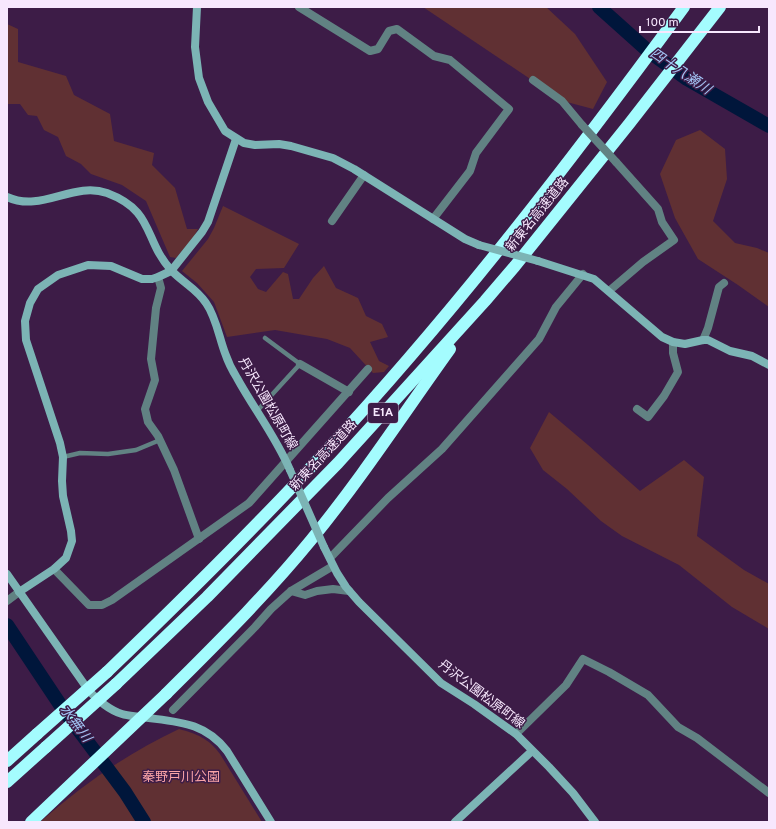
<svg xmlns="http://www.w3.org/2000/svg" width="776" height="829" font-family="Overpass,'Noto Sans JP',sans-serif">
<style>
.green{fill:#603033}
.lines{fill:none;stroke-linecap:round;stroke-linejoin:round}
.river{stroke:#00163b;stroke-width:14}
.lane{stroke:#618283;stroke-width:4.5}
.street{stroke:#618283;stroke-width:8}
.secondary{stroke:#7cb4b5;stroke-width:8}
.highway{stroke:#a4fcfe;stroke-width:12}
.street-bridge{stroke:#618283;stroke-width:8}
.secondary-bridge{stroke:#7cb4b5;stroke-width:8}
.highway-bridge{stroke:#a4fcfe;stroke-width:12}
.labels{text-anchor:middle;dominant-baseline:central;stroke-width:3;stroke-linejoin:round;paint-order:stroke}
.shield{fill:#3d1c47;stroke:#bfaac6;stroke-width:1}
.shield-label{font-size:12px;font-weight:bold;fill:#f7e7fd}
.street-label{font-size:13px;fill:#f7e7fd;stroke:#3d1c47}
.park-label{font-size:13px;fill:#faa4a7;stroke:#3d1c47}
.water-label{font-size:14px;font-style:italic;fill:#a3c5f5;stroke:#3d1c47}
</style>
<rect width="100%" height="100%" fill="#3d1c47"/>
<g class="green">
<path d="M 423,7 L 546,7 L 575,34 L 607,82 L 593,109 L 563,101 Z"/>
<path d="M 7,24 L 18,29 L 18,62 L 66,76 L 74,95 L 110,114 L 114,141 L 154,153 L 152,165 L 175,188 L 187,229 L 198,229 L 193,238 L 176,258 L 170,257 L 146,201 L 122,185 L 91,174 L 81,164 L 66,156 L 58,137 L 44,130 L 37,116 L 28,115 L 20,104 L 7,104 Z"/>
<path d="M 700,130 L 725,149 L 727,179 L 713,221 L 735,243 L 757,248 L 769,253 L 769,307 L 738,285 L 698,259 L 675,218 L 660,174 L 676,140 Z"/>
<path d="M 223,206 L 299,244 L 284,268 L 256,269 L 250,277 L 258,289 L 266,292 L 283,272 L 288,274 L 293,299 L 299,299 L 313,278 L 324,266 L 336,288 L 358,298 L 366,316 L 382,324 L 388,337 L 370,342 L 379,361 L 389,366 L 384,372 L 373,373 L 350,348 L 327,339 L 275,330 L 227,337 L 214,302 L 197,283 L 182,271 L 208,239 L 214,228 Z"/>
<path d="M 549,412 L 588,445 L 640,491 L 684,460 L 704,477 L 697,536 L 744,570 L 769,584 L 769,629 L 732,607 L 679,565 L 622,536 L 601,521 L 567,489 L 543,470 L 530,448 Z"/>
<path d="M 179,729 C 197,734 208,738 220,754 L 262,822 L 40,822 C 84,784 126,754 179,729 Z"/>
</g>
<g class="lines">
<g class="river">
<path d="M 599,7 L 647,50 L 687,79 L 769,126"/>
<path d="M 7,625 L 63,709 L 125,792 L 144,822"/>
</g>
<g class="lane">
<path d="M 257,411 L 300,364 L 265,338"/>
<path d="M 63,457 L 80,453 L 108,454 L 136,450 L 160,440"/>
</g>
<g class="street">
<path d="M 299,7 L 370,51 L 378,49 L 389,31 L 397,29 L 434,56 L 450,60 L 509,109 L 476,153 L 470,171 L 433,219"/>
<path d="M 533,80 L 562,101 L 582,125"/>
<path d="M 332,221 L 364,175"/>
<path d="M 158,277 L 161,288 L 156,308 L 151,359 L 155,380 L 145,409 L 148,422 L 158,436 L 174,470 L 199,539"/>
<path d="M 609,291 L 643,262 L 674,240 L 662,222 L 658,209 L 616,162"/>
<path d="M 703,340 L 708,328 L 719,287 L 724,283"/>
<path d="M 300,364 L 349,392"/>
<path d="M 637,409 L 648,417 L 664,396 L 678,372 L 673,353 L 673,342"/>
<path d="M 330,558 L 388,498 L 442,449 L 539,339 L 556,307 L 583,274"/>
<path d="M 54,569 L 89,605 L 102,605 L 112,600 L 249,503 L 368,369"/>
<path d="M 291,591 L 305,595 L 317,591 L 333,589 L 349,591"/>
<path d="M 7,601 L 19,592"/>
<path d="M 173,710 L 255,627 L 271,609 L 291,591 L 333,566"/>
<path d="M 516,734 L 566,685 L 583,659 L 609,672 L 648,695 L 678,727 L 697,738 L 769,793"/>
</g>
<g class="secondary">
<path d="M 197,7 L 195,47 L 199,78 L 208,102 L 225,131 L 244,143 L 255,145 L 279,144 L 291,146 L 333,158 L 354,169 L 465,239 L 479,245"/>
<path d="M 7,197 C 42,213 73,181 107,193 C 155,211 143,239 171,270 C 182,282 197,289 206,303 C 216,317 219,337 225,353 C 228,362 232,370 237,378 C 254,409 276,437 290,470"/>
<path d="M 538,261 L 594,279 L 662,337 L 673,342 L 685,344 L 703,340 L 708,340 L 730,351 L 752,356 L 769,365"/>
<path d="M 324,547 L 337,573 L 346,587 L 359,602 L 441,683 L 474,704 L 516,734 L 549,767 L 573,793 L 595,822"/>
<path d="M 7,574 L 89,691 C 99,701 109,710 122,714 C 128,716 135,716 141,717 C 176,722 204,721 227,751 L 271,822"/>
<path d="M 19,592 L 54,569 L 66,558 L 72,541 L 71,531 L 63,496 L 62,481 L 63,457 L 60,443 L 26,340 L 25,321 L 30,303 L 38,289 L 58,275 L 88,265 L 111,266 L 142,279 L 152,279 L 158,277 L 171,271 L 202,232 L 208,222 L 236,139"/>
<path d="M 455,822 L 532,751"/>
</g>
<g class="highway">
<path d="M 107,672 C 182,600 255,528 325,452 C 455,312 571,161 684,7"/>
<path d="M 116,684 L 207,597 L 338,463 L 485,301 L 515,266 L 629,124 L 720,7"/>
<path d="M 166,694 C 216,644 266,595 311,540 C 361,479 404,413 450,349"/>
<path d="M 7,761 L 37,734"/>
<path d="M 7,782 L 46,747"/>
</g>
<path class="street-bridge" d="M 582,125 L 616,162"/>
<g class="secondary-bridge">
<path d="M 479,245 L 538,261"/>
<path d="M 290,470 L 324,547"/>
</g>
<g class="highway-bridge">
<path d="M 37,734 L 107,672"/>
<path d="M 46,747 L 116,684"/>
<path d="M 31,822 L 166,694"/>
</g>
</g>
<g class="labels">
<rect class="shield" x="368" y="403" width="30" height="20" rx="3"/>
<g class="shield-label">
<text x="383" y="413">E1A</text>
</g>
<g class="street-label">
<text transform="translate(538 215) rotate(-51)">新東名高速道路</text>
<text transform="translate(267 404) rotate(60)">丹沢公園松原町線</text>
<text transform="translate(324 456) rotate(-47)">新東名高速道路</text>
<text transform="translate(481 695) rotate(37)">丹沢公園松原町線</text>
</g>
<g class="park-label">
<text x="181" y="778">秦野戸川公園</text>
</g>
<g class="water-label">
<text transform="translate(680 72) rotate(34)">四十八瀬川</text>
<text transform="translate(75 724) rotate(53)">水無川</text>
</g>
</g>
<rect width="776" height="829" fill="none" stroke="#f7e7fd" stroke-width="16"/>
<path d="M640 26v6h119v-6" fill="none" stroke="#f7e7fd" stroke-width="2"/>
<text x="646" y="26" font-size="12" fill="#f7e7fd" stroke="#3d1c47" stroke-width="3" paint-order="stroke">100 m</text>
</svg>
